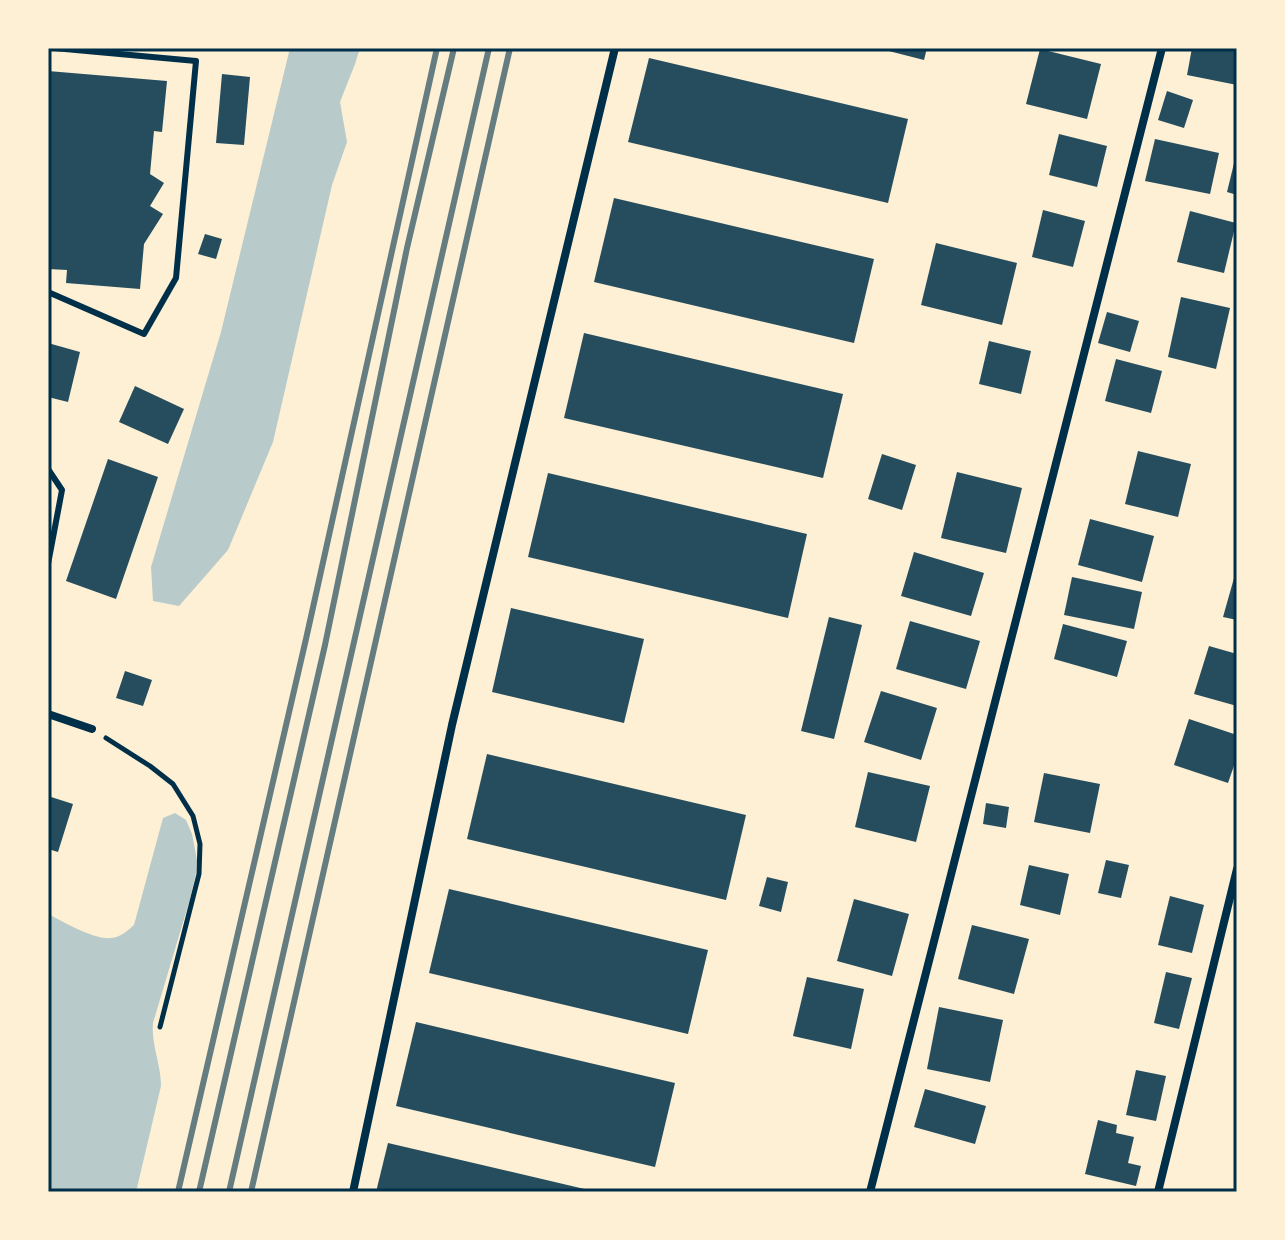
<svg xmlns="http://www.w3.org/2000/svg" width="1285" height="1240" font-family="'PT Sans',sans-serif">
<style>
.green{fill:#b9caca}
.building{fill:#264d5e}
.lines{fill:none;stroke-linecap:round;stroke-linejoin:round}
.path{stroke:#003049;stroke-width:5}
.service{stroke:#003049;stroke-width:6}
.minor{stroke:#003049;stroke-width:8}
.rail{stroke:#657d81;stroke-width:6}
.neatline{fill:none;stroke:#003049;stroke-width:3}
</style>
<rect width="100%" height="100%" fill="#fdf0d5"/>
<g class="green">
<path d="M 290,48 L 360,48 L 355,64 L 340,102 L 347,142 L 332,185 L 273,442 L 228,550 L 179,606 L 153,601 L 151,567 L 221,332 Z"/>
<path d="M 175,813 L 186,820 L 192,834 L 197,860 L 196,873 L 190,899 L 153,1023 C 151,1044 161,1064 161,1086 L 136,1192 L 48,1192 L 48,914 C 64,922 94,940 111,938 C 121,937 127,931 134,925 L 163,818 Z"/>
</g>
<g class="building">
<path d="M 877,48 L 927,48 L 924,60 Z"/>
<path d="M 1192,48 L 1237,48 L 1237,85 L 1187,75 Z"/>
<path d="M 1040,49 L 1101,64 L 1087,119 L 1026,104 Z"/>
<path d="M 649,58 L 908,119 L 888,203 L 628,142 Z"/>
<path d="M 48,71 L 167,81 L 162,132 L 154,131 L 150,174 L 164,183 L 150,206 L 163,214 L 144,244 L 140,289 L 66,283 L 67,270 L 48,269 Z"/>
<path d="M 222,74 L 250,77 L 244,145 L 216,143 Z"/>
<path d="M 1167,91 L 1193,100 L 1184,128 L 1158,120 Z"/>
<path d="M 1059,134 L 1107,146 L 1097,187 L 1049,175 Z"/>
<path d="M 1155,139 L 1219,153 L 1210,194 L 1145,181 Z"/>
<path d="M 1236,155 L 1237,155 L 1237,195 L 1227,192 Z"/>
<path d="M 614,198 L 874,259 L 854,343 L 594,282 Z"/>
<path d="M 1043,210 L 1085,221 L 1073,267 L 1032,257 Z"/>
<path d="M 1190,211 L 1236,223 L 1224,273 L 1177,262 Z"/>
<path d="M 205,234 L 222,239 L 216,259 L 198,254 Z"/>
<path d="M 936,243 L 1017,263 L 1002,325 L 921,305 Z"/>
<path d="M 1181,297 L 1230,308 L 1216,369 L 1168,357 Z"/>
<path d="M 1107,312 L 1139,321 L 1130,352 L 1098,343 Z"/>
<path d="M 584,333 L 843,394 L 823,478 L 564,418 Z"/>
<path d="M 989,341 L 1031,351 L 1021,394 L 979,384 Z"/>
<path d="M 48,343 L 80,352 L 68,402 L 48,397 Z"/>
<path d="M 1116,359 L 1162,371 L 1151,413 L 1105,401 Z"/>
<path d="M 135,386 L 184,409 L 168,444 L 119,422 Z"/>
<path d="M 1138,451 L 1191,464 L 1178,517 L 1125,504 Z"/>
<path d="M 882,454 L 916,465 L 902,510 L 868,499 Z"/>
<path d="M 108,459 L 158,477 L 116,599 L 66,581 Z"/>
<path d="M 957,472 L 1022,488 L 1006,553 L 941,538 Z"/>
<path d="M 548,473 L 807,534 L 788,618 L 528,557 Z"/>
<path d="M 1090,519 L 1154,536 L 1142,582 L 1078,565 Z"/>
<path d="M 914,552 L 984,573 L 971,616 L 901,596 Z"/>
<path d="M 1236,571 L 1237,571 L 1237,620 L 1223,617 Z"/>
<path d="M 1072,577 L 1142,592 L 1134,629 L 1064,615 Z"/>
<path d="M 511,608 L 644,639 L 624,723 L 492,692 Z"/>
<path d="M 829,617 L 862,625 L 834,739 L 801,731 Z"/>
<path d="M 910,621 L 980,641 L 966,689 L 896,669 Z"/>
<path d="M 1063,624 L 1127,641 L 1117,677 L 1054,659 Z"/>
<path d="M 1209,646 L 1237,654 L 1237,706 L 1194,694 Z"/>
<path d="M 125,671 L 152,680 L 143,706 L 116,698 Z"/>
<path d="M 881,691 L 937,708 L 921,760 L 864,742 Z"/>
<path d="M 1189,719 L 1237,735 L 1237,757 L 1228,783 L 1174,765 Z"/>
<path d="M 487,754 L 746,815 L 726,900 L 467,839 Z"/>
<path d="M 868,772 L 930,786 L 916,842 L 855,827 Z"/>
<path d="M 1044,773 L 1100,784 L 1090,833 L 1034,822 Z"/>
<path d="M 48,796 L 73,804 L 58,852 L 48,849 Z"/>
<path d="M 986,803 L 1009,807 L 1006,828 L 983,824 Z"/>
<path d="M 1106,860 L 1129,865 L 1121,898 L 1098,893 Z"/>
<path d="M 1029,865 L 1069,874 L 1060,915 L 1020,905 Z"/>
<path d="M 767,877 L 788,882 L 781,912 L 759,906 Z"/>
<path d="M 449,889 L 708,950 L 688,1034 L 429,973 Z"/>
<path d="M 1170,896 L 1204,905 L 1192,953 L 1158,945 Z"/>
<path d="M 854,899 L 909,914 L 892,976 L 837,961 Z"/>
<path d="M 972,925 L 1029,939 L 1014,994 L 958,979 Z"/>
<path d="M 1166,972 L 1192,978 L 1179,1029 L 1154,1023 Z"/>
<path d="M 807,977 L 864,989 L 851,1049 L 793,1036 Z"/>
<path d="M 939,1007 L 1003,1020 L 990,1082 L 927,1069 Z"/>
<path d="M 416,1022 L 675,1083 L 655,1167 L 396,1106 Z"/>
<path d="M 1136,1070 L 1166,1076 L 1156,1121 L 1126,1115 Z"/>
<path d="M 925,1089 L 986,1106 L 975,1144 L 914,1127 Z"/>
<path d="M 1098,1120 L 1117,1125 L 1116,1133 L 1134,1137 L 1128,1163 L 1141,1166 L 1136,1186 L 1085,1174 Z"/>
<path d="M 388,1143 L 593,1191 L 593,1192 L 376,1192 Z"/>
</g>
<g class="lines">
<path class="path" d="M 106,738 L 150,766 L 173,784 L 193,816 L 200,844 L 199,874 L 160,1027"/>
<g class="service">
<path d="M 48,292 L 144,334 L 176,278 L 196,61 L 54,48"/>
<path d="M 48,469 L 62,490 L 48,564"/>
</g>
<g class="minor">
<path d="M 48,714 L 92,729"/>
<path d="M 353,1192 L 452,725 L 615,48"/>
<path d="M 870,1192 L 1162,48"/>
<path d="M 1158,1192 L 1237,869"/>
</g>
<g class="rail">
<path d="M 178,1192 L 306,639 L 437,48"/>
<path d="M 199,1192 L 325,645 L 407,248 L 454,48"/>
<path d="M 229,1192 L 489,48"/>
<path d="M 251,1192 L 510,48"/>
</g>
</g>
<rect width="1285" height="1240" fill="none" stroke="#fdf0d5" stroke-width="100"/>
<rect x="50" y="50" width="1185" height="1140" class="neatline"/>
</svg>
